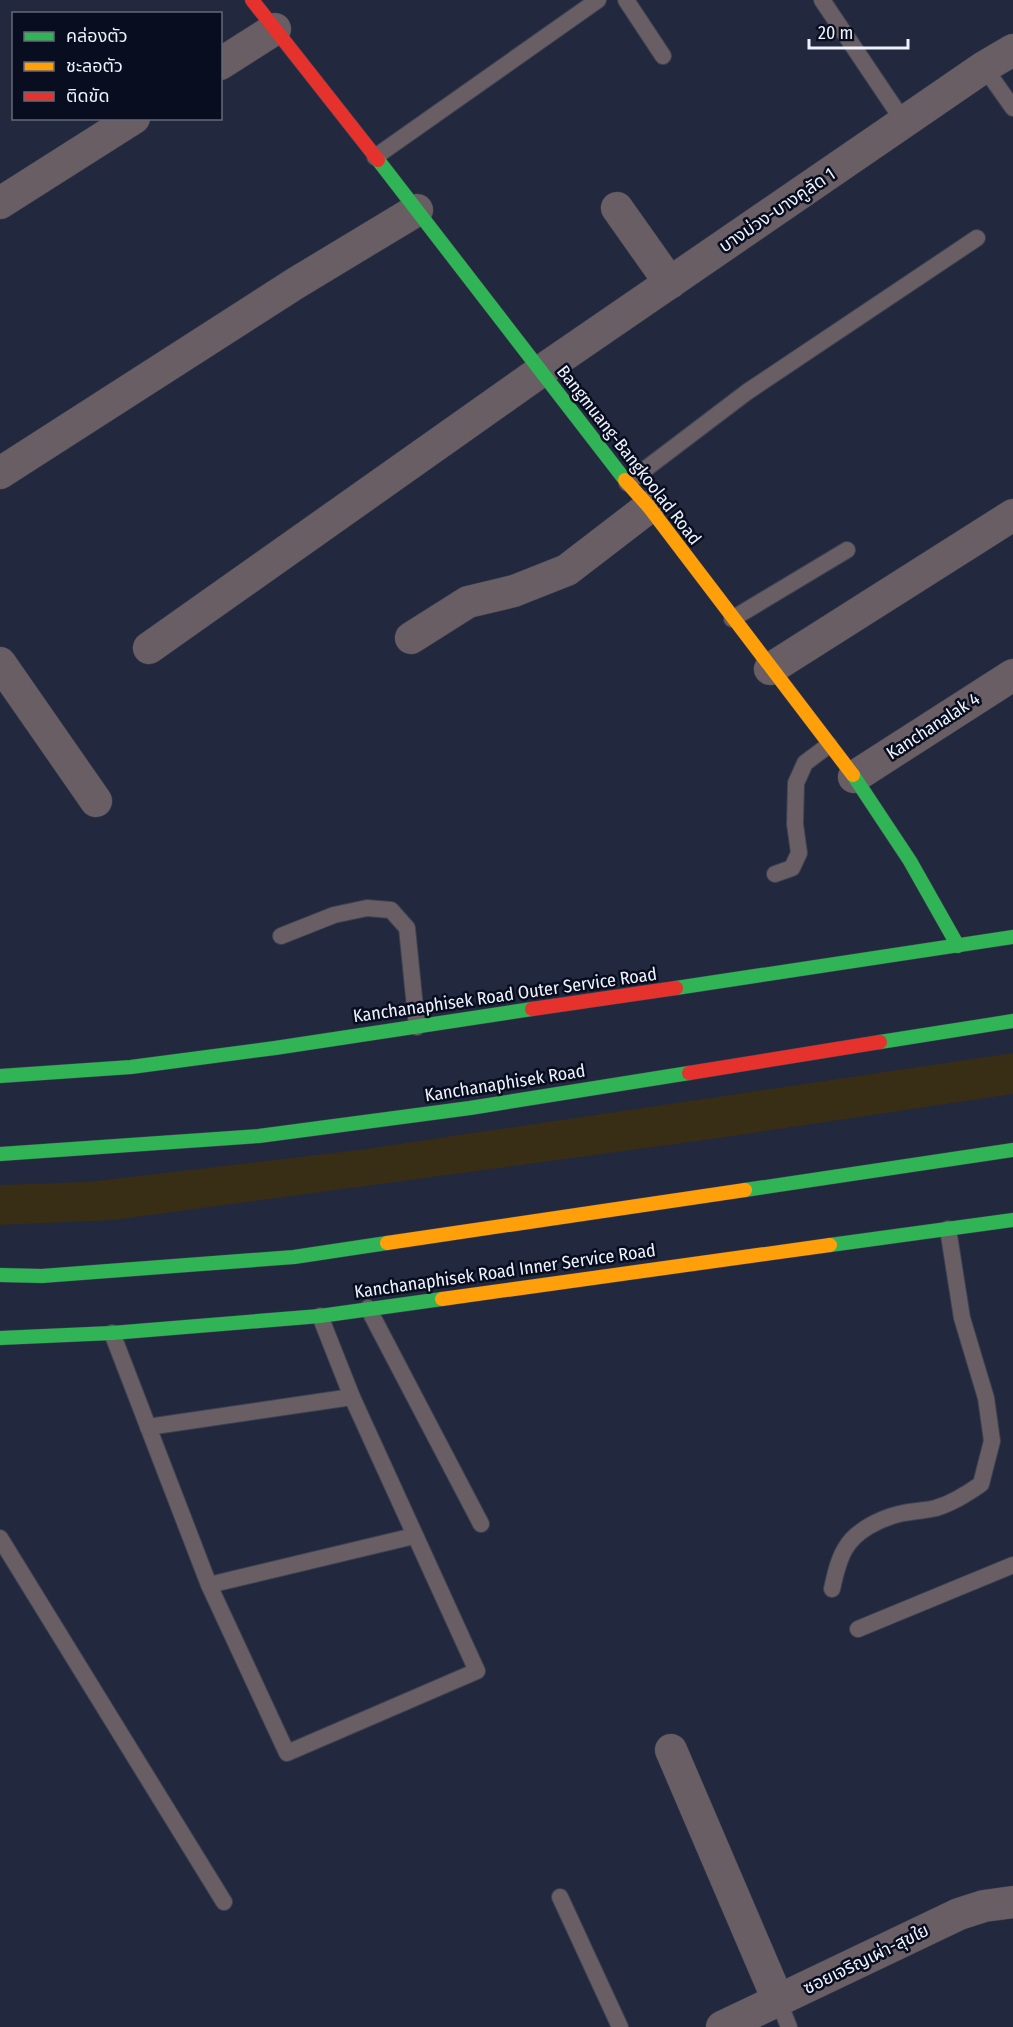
<svg xmlns="http://www.w3.org/2000/svg" width="1013" height="2027" font-family="'Fira Sans Condensed','Noto Sans Thai',sans-serif">
<style>
.green{fill:#382e15}
.lines{fill:none;stroke-linecap:round;stroke-linejoin:round}
.lane-casing{stroke:#3d4252;stroke-width:18}
.street-casing{stroke:#3d4252;stroke-width:33}
.fast-casing{stroke:#3d4252;stroke-width:15}
.slow-casing{stroke:#3d4252;stroke-width:15}
.jam-casing{stroke:#3d4252;stroke-width:15}
.lane{stroke:#685e63;stroke-width:16}
.street{stroke:#685e63;stroke-width:32}
.fast{stroke:#30b455;stroke-width:14}
.slow{stroke:#ff9f0a;stroke-width:14}
.jam{stroke:#e5322d;stroke-width:14}
.labels{text-anchor:middle;dominant-baseline:central;stroke-width:5;stroke-linejoin:round;paint-order:stroke}
.street-label{font-size:18px;fill:#edf2fc;stroke:#080d1f}
</style>
<rect width="100%" height="100%" fill="#22283e"/>
<path class="green" d="M 1013,1053 L 1013,1094 L 705,1140 L 114,1220 L 0,1225 L 0,1185 L 88,1182 L 359,1150 Z"/>
<g class="lines">
<g class="lane-casing">
<g id="lane">
<path d="M 626,0 L 663,56"/>
<path d="M 822,0 L 904,122"/>
<path d="M 984,67 L 1013,108"/>
<path d="M 375,157 L 598,0"/>
<path d="M 627,483 L 747,392 L 977,238"/>
<path d="M 732,619 L 847,550"/>
<path d="M 775,874 L 792,868 L 799,853 L 795,824 L 796,783 L 805,763 L 829,745"/>
<path d="M 281,936 L 334,915 L 367,908 L 391,910 L 407,928 L 417,1027"/>
<path d="M 368,1308 L 481,1524"/>
<path d="M 112,1333 L 209,1585 L 287,1753 L 477,1671 L 352,1397 L 320,1316"/>
<path d="M 148,1427 L 352,1397"/>
<path d="M 0,1538 L 224,1902"/>
<path d="M 209,1585 L 414,1536"/>
<path d="M 832,1589 C 835,1575 838,1561 845,1549 C 855,1531 879,1519 899,1514 C 911,1511 924,1511 936,1508 C 953,1503 967,1494 981,1484 L 992,1441 L 986,1398 L 962,1318 L 948,1229"/>
<path d="M 858,1629 L 1013,1565"/>
<path d="M 560,1897 L 620,2027"/>
<path d="M 778,2000 L 789,2027"/>
</g>
</g>
<g class="street-casing">
<g id="street">
<path d="M 220,64 L 275,29"/>
<path d="M 0,203 L 134,118"/>
<path d="M 617,208 L 670,283"/>
<path d="M 0,473 L 296,283 L 417,210"/>
<path d="M 411,638 L 468,602 L 514,591 L 567,570 L 649,507"/>
<path d="M 149,648 L 541,371 L 984,67 L 1013,50"/>
<path d="M 0,663 L 96,801"/>
<path d="M 770,669 L 1013,515"/>
<path d="M 854,777 L 1013,675"/>
<path d="M 671,1750 L 778,2000"/>
<path d="M 722,2027 L 959,1914 L 984,1906 L 1013,1902"/>
</g>
</g>
<g class="fast-casing">
<g id="fast">
<path d="M 378,160 L 625,480"/>
<path d="M 853,775 L 910,861 L 958,946"/>
<path d="M 676,988 L 1013,937"/>
<path d="M 880,1042 L 1013,1021"/>
<path d="M 0,1076 L 131,1067 L 275,1048 L 532,1009"/>
<path d="M 0,1154 L 259,1136 L 470,1108 L 689,1073"/>
<path d="M 745,1190 L 1013,1150"/>
<path d="M 830,1245 L 1013,1220"/>
<path d="M 0,1275 L 42,1276 L 294,1257 L 387,1243"/>
<path d="M 0,1338 L 112,1333 L 320,1316 L 442,1299"/>
</g>
</g>
<g class="slow-casing">
<g id="slow">
<path d="M 625,480 L 649,507 L 853,775"/>
<path d="M 387,1243 L 745,1190"/>
<path d="M 442,1299 L 830,1245"/>
</g>
</g>
<g class="jam-casing">
<g id="jam">
<path d="M 252,0 L 378,160"/>
<path d="M 532,1009 L 676,988"/>
<path d="M 689,1073 L 880,1042"/>
</g>
</g>
<use href="#lane" class="lane"/>
<use href="#street" class="street"/>
<use href="#fast" class="fast"/>
<use href="#slow" class="slow"/>
<use href="#jam" class="jam"/>
</g>
<g class="labels">
<g class="street-label">
<text transform="translate(777 210) rotate(-34)">บางม่วง-บางคูลัด 1</text>
<text transform="translate(629 455) rotate(52)">Bangmuang-Bangkoolad Road</text>
<text transform="translate(933 726) rotate(-33)">Kanchanalak 4</text>
<text transform="translate(505 995) rotate(-8)">Kanchanaphisek Road Outer Service Road</text>
<text transform="translate(505 1083) rotate(-9)">Kanchanaphisek Road</text>
<text transform="translate(505 1271) rotate(-8)">Kanchanaphisek Road Inner Service Road</text>
<text transform="translate(866 1959) rotate(-26)">ซอยเจริญเผ่า-สุขใย</text>
</g>
</g>
<rect x="12" y="12" width="210" height="108" fill="#080d1f" stroke="#646977" stroke-width="1.5"/>
<rect x="24" y="32" width="30" height="9" fill="#30b455" stroke="#646977" stroke-width="1.5"/>
<text x="66" y="42" font-size="18" fill="#edf2fc">คล่องตัว</text>
<rect x="24" y="62" width="30" height="9" fill="#ff9f0a" stroke="#646977" stroke-width="1.5"/>
<text x="66" y="72" font-size="18" fill="#edf2fc">ชะลอตัว</text>
<rect x="24" y="92" width="30" height="9" fill="#e5322d" stroke="#646977" stroke-width="1.5"/>
<text x="66" y="102" font-size="18" fill="#edf2fc">ติดขัด</text>
<path d="M809 39v9h99v-9" fill="none" stroke="#edf2fc" stroke-width="3"/>
<text x="818" y="39" font-size="18" fill="#edf2fc" stroke="#080d1f" stroke-width="4.5" paint-order="stroke">20 m</text>
</svg>
